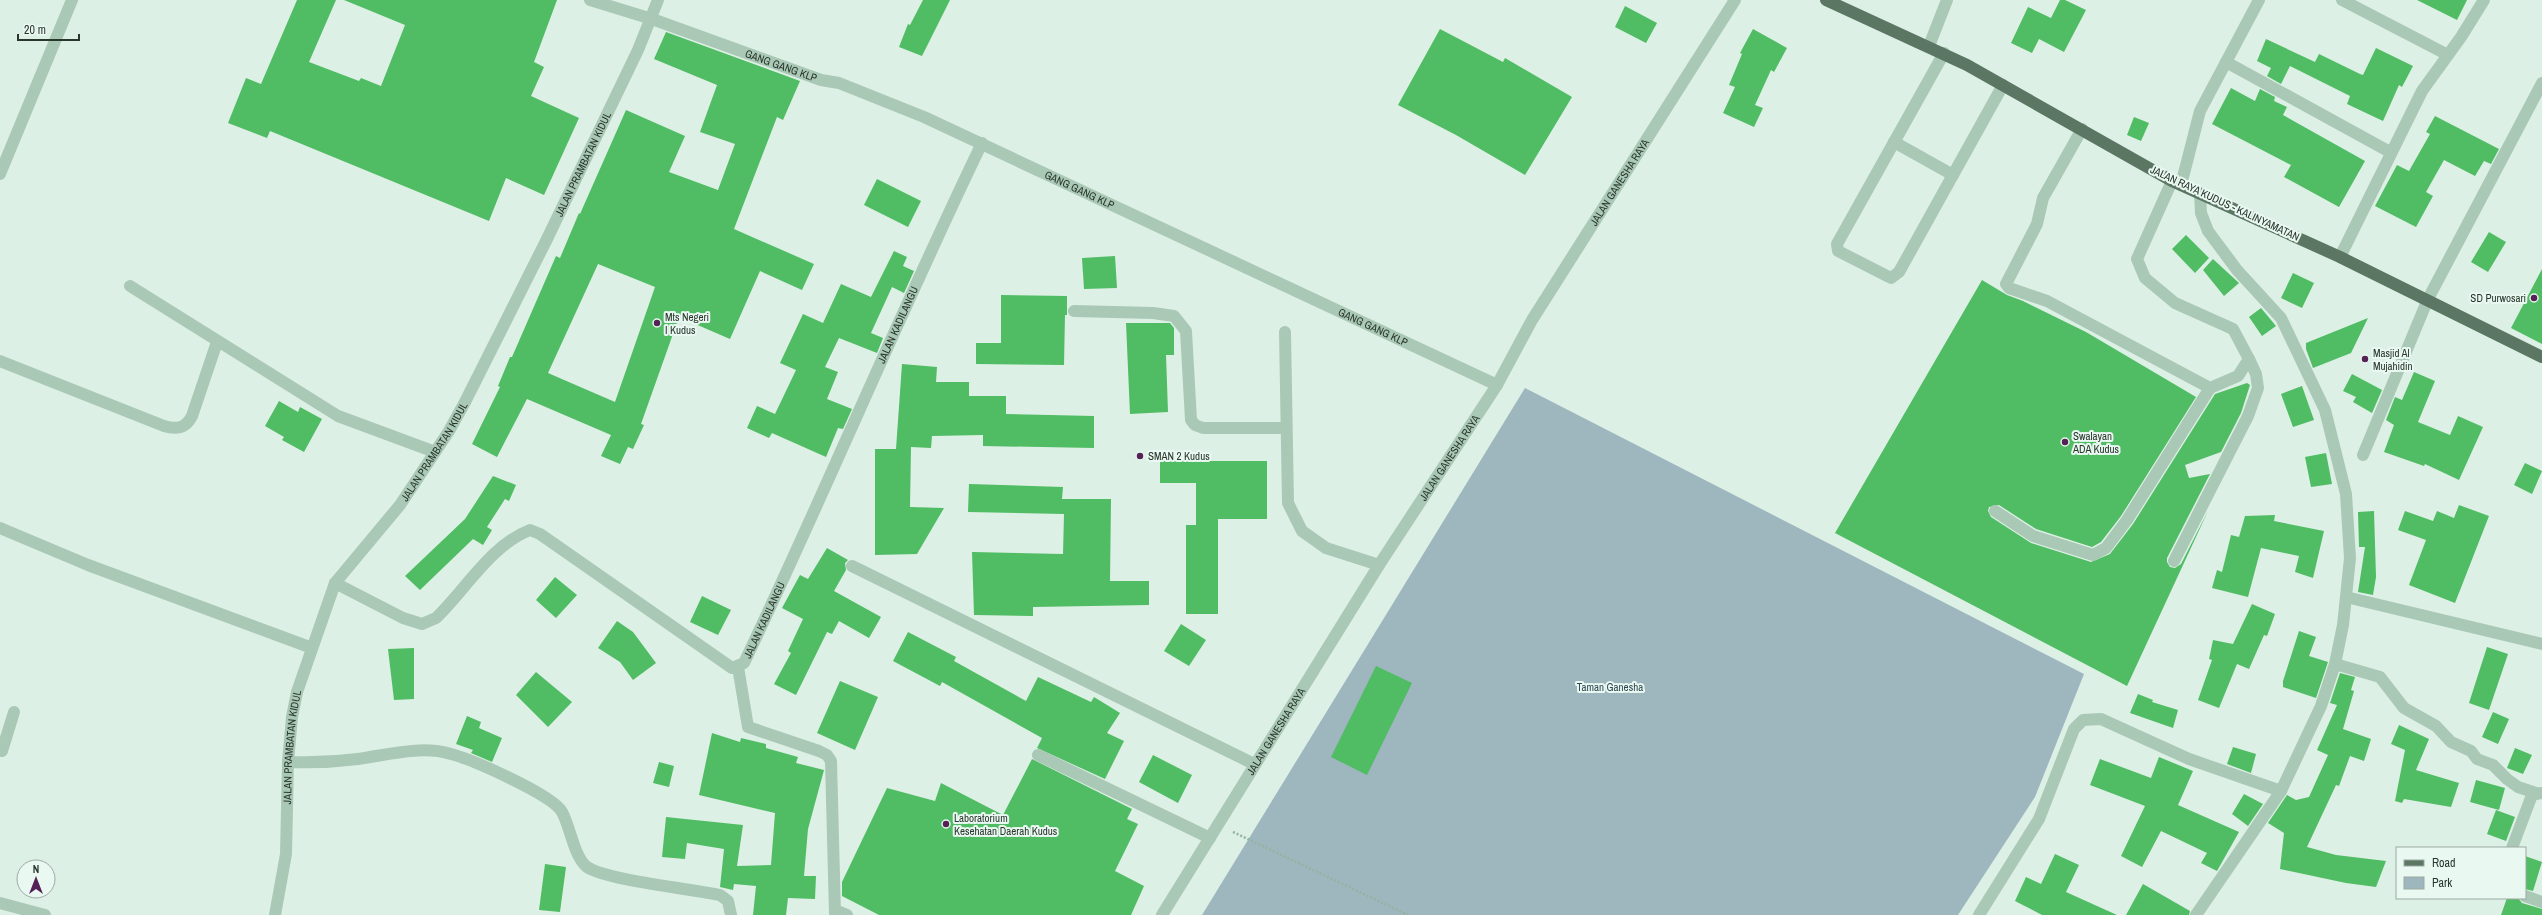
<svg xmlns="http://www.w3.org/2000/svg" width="2542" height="915" font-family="'Archivo Narrow',sans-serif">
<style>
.green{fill:#9eb6be}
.building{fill:#50bc63;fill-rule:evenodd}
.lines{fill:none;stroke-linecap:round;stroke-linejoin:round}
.path{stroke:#94b3a0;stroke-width:2.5;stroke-dasharray:2 2;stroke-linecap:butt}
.minor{stroke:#aac8b6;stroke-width:12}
.major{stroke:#5b7663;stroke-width:12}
.poi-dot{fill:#542254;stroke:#e9f8f1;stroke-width:1.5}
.labels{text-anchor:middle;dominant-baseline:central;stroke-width:4;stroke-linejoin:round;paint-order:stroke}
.street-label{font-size:11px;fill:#29362c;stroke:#e9f8f1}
.poi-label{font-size:11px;fill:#29362c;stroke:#e9f8f1;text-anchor:start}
.park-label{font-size:11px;fill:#2f4752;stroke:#e9f8f1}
</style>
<rect width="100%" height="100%" fill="#ddf0e6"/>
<path class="green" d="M 1525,388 L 2084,674 L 2035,797 L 1958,915 L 1202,915 Z"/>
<g class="building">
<path d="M 297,0 L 336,0 L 309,62 L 359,81 L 361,78 L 381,86 L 405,25 L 344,0 L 557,0 L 534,62 L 544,67 L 531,96 L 579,118 L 544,195 L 506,178 L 489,221 L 270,131 L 267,138 L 228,123 L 246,78 L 261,84 Z"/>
<path d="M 923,0 L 950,0 L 922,56 L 899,47 L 908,24 L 910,25 Z"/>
<path d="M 2060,0 L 2065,0 L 2086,10 L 2064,52 L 2039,39 L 2032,53 L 2011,43 L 2028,7 L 2051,18 Z"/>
<path d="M 2417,0 L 2467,0 L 2457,20 Z"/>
<path d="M 1625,6 L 1657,23 L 1646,43 L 1615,27 Z"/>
<path d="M 1440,29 L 1503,62 L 1505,58 L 1572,97 L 1525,175 L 1456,135 L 1398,105 Z"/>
<path d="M 1753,29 L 1787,48 L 1774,72 L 1771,70 L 1755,105 L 1763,108 L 1754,127 L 1723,113 L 1735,87 L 1729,85 L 1742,54 L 1740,53 Z"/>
<path d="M 666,32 L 800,81 L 783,120 L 777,117 L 734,229 L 814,264 L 802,290 L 760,271 L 730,339 L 679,317 L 641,424 L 644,425 L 633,449 L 628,447 L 620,464 L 601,456 L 611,435 L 527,399 L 497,457 L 472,444 L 500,387 L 498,386 L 510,357 L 512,357 L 556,256 L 560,258 L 579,213 L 580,214 L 626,110 L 685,136 L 669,172 L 718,190 L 735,144 L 700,132 L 717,85 L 654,59 ZM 598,264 L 655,287 L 615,402 L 548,373 Z"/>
<path d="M 2266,39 L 2315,62 L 2319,54 L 2360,74 L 2363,75 L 2376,48 L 2413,66 L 2402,87 L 2399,85 L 2383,121 L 2347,104 L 2350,96 L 2290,66 L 2281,84 L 2267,76 L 2271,68 L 2257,61 Z"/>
<path d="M 2231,88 L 2255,101 L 2260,89 L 2275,97 L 2274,101 L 2287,107 L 2283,115 L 2365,161 L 2339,207 L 2284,177 L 2291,165 L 2212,124 Z"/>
<path d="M 2435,116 L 2499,149 L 2491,164 L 2484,161 L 2475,176 L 2444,160 L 2426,192 L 2433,196 L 2416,227 L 2375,206 L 2397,165 L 2409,171 L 2430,134 L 2426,132 Z"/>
<path d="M 2134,117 L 2149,123 L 2141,141 L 2127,135 Z"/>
<path d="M 877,179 L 921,201 L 908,227 L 864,205 Z"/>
<path d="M 2489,232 L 2506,242 L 2488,272 L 2471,262 Z"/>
<path d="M 2186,235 L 2209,258 L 2195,273 L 2172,249 Z"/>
<path d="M 894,251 L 907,257 L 903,266 L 914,271 L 904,293 L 892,287 L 871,333 L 883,338 L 877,353 L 839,338 L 825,367 L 838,372 L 827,399 L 852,409 L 843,429 L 838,428 L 826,457 L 772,433 L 769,438 L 747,428 L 757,406 L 775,414 L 796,370 L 780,363 L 803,314 L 823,323 L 841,284 L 871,297 Z"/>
<path d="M 1115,256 L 1117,288 L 1084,289 L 1082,258 Z"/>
<path d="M 2213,259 L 2239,283 L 2224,296 L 2203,270 Z"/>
<path d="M 2542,269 L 2542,344 L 2511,328 Z"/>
<path d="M 2293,273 L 2314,283 L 2302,308 L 2281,298 Z"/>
<path d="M 1982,280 L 2007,295 L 2023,301 L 2086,332 L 2196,397 L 2121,516 L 2101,542 L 2092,547 L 2036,529 L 1999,505 L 1989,507 L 1988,511 L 1991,517 L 2031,543 L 2091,562 L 2110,554 L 2133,524 L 2215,394 L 2247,383 L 2250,385 L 2241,413 L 2221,452 L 2185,465 L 2189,478 L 2210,474 L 2167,558 L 2167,562 L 2170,567 L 2175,568 L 2181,564 L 2208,511 L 2127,686 L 1835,533 Z"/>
<path d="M 1001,295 L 1067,296 L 1067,315 L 1065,315 L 1064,365 L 976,364 L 976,343 L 1001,343 Z"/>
<path d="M 2261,308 L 2276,326 L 2262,336 L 2249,317 Z"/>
<path d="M 2368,318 L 2351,353 L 2313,368 L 2306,349 L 2306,343 Z"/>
<path d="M 1126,323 L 1170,323 L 1174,328 L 1174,355 L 1166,355 L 1168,412 L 1130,414 Z"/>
<path d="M 902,364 L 937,367 L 936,382 L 969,382 L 969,396 L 1006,396 L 1006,414 L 1094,416 L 1094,448 L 983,446 L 983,435 L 932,436 L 931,448 L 911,447 L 910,507 L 944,508 L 917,554 L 875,555 L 875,449 L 896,449 Z"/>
<path d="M 2414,372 L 2435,381 L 2418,422 L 2450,435 L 2458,416 L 2483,427 L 2459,480 L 2425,464 L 2424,466 L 2384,452 L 2394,425 L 2386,420 L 2395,397 L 2402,400 Z"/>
<path d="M 2352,374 L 2382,390 L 2372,413 L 2353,402 L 2356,397 L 2343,391 Z"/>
<path d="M 2302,386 L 2314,420 L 2293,427 L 2281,394 Z"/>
<path d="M 279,401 L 298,412 L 300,407 L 322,419 L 304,452 L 282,440 L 284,437 L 265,426 Z"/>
<path d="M 2326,453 L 2332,484 L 2311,487 L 2305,457 Z"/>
<path d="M 1160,461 L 1267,461 L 1267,519 L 1218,519 L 1218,614 L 1186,614 L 1186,525 L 1196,525 L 1196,483 L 1160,483 Z"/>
<path d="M 2525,463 L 2542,471 L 2532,494 L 2514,485 Z"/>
<path d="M 493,476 L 516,485 L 509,501 L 505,499 L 487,527 L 492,530 L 483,545 L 473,539 L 420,590 L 405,576 L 465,519 Z"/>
<path d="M 969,484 L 1063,487 L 1062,499 L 1111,499 L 1110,581 L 1149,581 L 1149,605 L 1033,607 L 1033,616 L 974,615 L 972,552 L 1063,554 L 1064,514 L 968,512 Z"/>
<path d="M 2459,505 L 2489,516 L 2455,603 L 2409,585 L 2426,540 L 2398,530 L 2405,511 L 2433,521 L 2437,511 L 2454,518 Z"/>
<path d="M 2374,511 L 2376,577 L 2373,595 L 2358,592 L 2365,547 L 2359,547 L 2358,512 Z"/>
<path d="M 2275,515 L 2274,521 L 2324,531 L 2313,578 L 2295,572 L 2299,556 L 2261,548 L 2248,597 L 2212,588 L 2217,570 L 2222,572 L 2231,535 L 2239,537 L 2245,516 Z"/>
<path d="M 827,548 L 848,560 L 845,563 L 846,570 L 834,591 L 881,617 L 869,638 L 839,621 L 832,634 L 827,632 L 796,695 L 774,684 L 791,653 L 788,651 L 803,619 L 782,608 L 800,575 L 808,579 Z"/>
<path d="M 555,577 L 577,595 L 556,618 L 536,600 Z"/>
<path d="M 702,596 L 731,610 L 718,635 L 690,622 Z"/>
<path d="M 2252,604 L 2275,614 L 2267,636 L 2264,635 L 2249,669 L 2237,664 L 2219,708 L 2198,700 L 2212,660 L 2209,659 L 2213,640 L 2233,644 Z"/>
<path d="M 617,621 L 633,632 L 656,663 L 633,680 L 620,662 L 598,648 Z"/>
<path d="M 1181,624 L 1206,640 L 1189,666 L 1164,651 Z"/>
<path d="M 2299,631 L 2316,637 L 2309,656 L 2328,662 L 2316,698 L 2283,687 L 2283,681 Z"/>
<path d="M 908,632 L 956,657 L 954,661 L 1026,701 L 1038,677 L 1091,702 L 1094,697 L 1120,713 L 1107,733 L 1124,741 L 1105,779 L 1037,748 L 1042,738 L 942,682 L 940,686 L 893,661 Z"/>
<path d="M 2487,647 L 2508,654 L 2489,710 L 2469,703 Z"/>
<path d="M 414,648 L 414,699 L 394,700 L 388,649 Z"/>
<path d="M 1376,666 L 1412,683 L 1367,775 L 1331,757 Z"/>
<path d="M 536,672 L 572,702 L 548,727 L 516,695 Z"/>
<path d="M 2340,673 L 2355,677 L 2351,690 L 2354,691 L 2343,729 L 2371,739 L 2364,761 L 2350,756 L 2339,786 L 2336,785 L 2307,847 L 2336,855 L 2386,861 L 2376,887 L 2346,883 L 2280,869 L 2284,833 L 2268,823 L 2287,795 L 2296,800 L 2309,797 L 2328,755 L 2317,750 L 2337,705 L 2330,703 Z"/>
<path d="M 840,681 L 878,697 L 855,750 L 817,733 Z"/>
<path d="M 2138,694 L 2153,700 L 2152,702 L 2178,710 L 2173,728 L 2130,713 Z"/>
<path d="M 2493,712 L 2509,719 L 2498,744 L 2482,737 Z"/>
<path d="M 467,716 L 481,722 L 479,728 L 502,738 L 492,762 L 471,753 L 473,750 L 456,744 Z"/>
<path d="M 2399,725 L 2429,739 L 2416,770 L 2459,783 L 2451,807 L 2404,799 L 2402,803 L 2395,801 L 2405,750 L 2391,744 Z"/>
<path d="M 712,733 L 740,742 L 741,738 L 766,744 L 766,748 L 798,757 L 796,763 L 824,770 L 808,829 L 804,876 L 816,876 L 815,899 L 788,898 L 786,915 L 753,915 L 756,886 L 734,884 L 733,890 L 720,887 L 724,849 L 687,843 L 685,859 L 662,857 L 666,817 L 743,825 L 737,866 L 771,865 L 775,813 L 699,795 Z"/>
<path d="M 2233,747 L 2256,754 L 2251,773 L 2227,764 Z"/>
<path d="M 2515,748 L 2532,755 L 2523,774 L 2507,768 Z"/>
<path d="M 1153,755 L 1192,775 L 1178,803 L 1139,782 Z"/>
<path d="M 2159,757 L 2193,771 L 2178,805 L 2239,832 L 2217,871 L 2201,863 L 2207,853 L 2161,831 L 2142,867 L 2121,856 L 2145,806 L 2090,785 L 2100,759 L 2151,778 Z"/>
<path d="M 1032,759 L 1132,809 L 1127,819 L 1138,824 L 1115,871 L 1144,886 L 1131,915 L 879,915 L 842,896 L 842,882 L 887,788 L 935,801 L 941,783 L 1003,815 Z"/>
<path d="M 659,762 L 674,766 L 669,787 L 653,783 Z"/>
<path d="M 2476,780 L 2505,788 L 2499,810 L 2470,802 Z"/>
<path d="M 2244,794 L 2263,804 L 2248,826 L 2232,814 Z"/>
<path d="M 2496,810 L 2515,817 L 2506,841 L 2487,834 Z"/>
<path d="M 2055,854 L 2079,865 L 2066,892 L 2117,915 L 2042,915 L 2015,901 L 2026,877 L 2041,884 Z"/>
<path d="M 2525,856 L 2542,862 L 2533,891 L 2525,889 Z"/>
<path d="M 545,864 L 566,867 L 560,912 L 539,910 Z"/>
<path d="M 2143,884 L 2190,911 L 2189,915 L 2126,915 Z"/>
<path d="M 2507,898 L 2518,898 L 2522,903 L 2542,909 L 2542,915 L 2501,915 Z"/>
</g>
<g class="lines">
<path class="path" d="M 1233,832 L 1408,915"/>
<g class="minor">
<path id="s1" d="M 590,0 L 652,19 L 821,80 L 839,83 L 924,117 L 1497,385"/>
<path d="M 2342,0 L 2448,55"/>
<path d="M 1929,46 L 1947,0"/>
<path d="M 1944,53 L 1837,244 L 1838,251 L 1891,278 L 1899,272 L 2003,85"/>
<path d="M 2226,62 L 2390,152"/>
<path d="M 2082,129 L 2043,198 L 2037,224 L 2006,284 L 2009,288 L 2047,301 L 2210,388 L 2238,376 L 2249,359 L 2233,329 L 2175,303 L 2145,278 L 2137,259 L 2172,181"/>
<path d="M 1894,142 L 1953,175"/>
<path d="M 0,174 L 72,0"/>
<path d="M 2181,185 L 2200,111 L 2259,0"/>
<path d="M 2340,257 L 2422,91 L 2461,37 L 2484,0"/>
<path d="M 130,286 L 338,416 L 435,452"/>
<path d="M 1074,311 L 1153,313 L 1174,316 L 1186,331 L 1191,420 L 1195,425 L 1203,428 L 1286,428"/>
<path d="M 1285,332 L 1288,503 L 1302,531 L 1326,548 L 1379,565"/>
<path d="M 0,361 L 164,426 C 177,430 186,428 192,416 L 217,342"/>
<path d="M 2363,455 L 2428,299 L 2542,83"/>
<path d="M 1995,511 L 2033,536 L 2093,555 L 2106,548 L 2127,520 L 2210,388"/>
<path d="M 0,528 L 88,565 L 312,648"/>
<path d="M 2174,561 L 2248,416 L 2258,388 L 2256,374 L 2249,359"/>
<path d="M 852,566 L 1254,764"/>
<path id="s2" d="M 335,583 L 403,618 L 422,624 L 436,618 C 466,589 491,545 530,530 L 540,534 L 732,668 L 744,663 C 826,491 899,315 982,143"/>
<path d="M 2346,597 L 2542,644"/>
<path d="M 2335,664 L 2380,677 L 2404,708 L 2436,726 L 2451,742 L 2471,751 L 2477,759 L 2493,765 L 2507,779 L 2518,787 L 2536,793"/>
<path d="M 738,667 L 748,727 L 819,751 L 827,755 L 831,761 L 835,915"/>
<path d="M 0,750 L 2,751 L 14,712"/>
<path d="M 1038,755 L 1210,838"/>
<path d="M 288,762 C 312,763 334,762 358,759 C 387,755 421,745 451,754 C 471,759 553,795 562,812 C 570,826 574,857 587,867 C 606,880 692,889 720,895 L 728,901 L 731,915"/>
<path d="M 2512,848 L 2532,795 L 2541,793"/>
<path d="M 2525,896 L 2542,902"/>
<path d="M 0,903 L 45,915"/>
<path d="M 835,910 L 847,915"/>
<path id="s3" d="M 275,915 L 286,854 L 288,762 L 292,717 L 297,692 L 335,583 L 400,505 L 449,431 L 465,402 L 547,239 L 638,50 L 658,0"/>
<path id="s4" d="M 1162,915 L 1379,565 L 1497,385 L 1532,320 L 1735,0"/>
<path d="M 1979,915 L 2039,819 L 2074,729 L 2083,720 L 2101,719 L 2189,759 L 2281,791"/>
<path d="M 2196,915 L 2281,791 L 2321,706 L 2335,664 L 2343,625 L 2350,558 L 2346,494 L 2325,410 L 2281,318 L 2237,270 L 2208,231 L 2201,213 L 2200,193"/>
</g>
<path class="major" d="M 1826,0 L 1967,65 L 2172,181 L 2340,257 L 2542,357"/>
</g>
<g class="poi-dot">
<circle cx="2534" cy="298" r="4"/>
<circle cx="657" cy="323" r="4"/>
<circle cx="2365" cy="359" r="4"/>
<circle cx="2065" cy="442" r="4"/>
<circle cx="1140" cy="456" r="4"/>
<circle cx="946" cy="824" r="4"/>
</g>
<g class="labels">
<g class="street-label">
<text stroke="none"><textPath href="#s1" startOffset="202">GANG GANG KLP</textPath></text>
<text stroke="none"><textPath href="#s3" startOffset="829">JALAN PRAMBATAN KIDUL</textPath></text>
<text stroke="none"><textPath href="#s4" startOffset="864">JALAN GANESHA RAYA</textPath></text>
<text stroke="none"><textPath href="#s1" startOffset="526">GANG GANG KLP</textPath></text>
<text transform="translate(2225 203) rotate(25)">JALAN RAYA KUDUS - KALINYAMATAN</text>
<text stroke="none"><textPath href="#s2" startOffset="871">JALAN KADILANGU</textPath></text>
<text stroke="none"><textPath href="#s1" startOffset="850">GANG GANG KLP</textPath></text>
<text stroke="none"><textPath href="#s3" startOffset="505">JALAN PRAMBATAN KIDUL</textPath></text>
<text stroke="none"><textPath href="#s4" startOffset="540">JALAN GANESHA RAYA</textPath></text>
<text stroke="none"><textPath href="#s2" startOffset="547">JALAN KADILANGU</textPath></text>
<text stroke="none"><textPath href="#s4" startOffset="216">JALAN GANESHA RAYA</textPath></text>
<text stroke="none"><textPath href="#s3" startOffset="169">JALAN PRAMBATAN KIDUL</textPath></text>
</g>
<g class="poi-label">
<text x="2526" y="298" text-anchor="end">SD Purwosari</text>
<text x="665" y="317">Mts Negeri<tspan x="665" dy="13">I Kudus</tspan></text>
<text x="2373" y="353">Masjid Al<tspan x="2373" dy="13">Mujahidin</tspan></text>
<text x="2073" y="436">Swalayan<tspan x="2073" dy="13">ADA Kudus</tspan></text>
<text x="1148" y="456">SMAN 2 Kudus</text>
<text x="954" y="818">Laboratorium<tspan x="954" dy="13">Kesehatan Daerah Kudus</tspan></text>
</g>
<g class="park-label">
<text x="1610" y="687">Taman Ganesha</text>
</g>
</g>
<rect x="2396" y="847" width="130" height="52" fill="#e9f8f1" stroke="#9caaa2"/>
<rect x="2404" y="860" width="20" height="6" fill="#5b7663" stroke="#9caaa2"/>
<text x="2432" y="867" font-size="12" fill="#29362c">Road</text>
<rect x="2404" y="877" width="20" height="12" fill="#9eb6be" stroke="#9caaa2"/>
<text x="2432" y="887" font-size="12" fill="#29362c">Park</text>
<g transform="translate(36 879)"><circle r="19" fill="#e9f8f1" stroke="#9caaa2"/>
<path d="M0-3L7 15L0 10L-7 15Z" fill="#542254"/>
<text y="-6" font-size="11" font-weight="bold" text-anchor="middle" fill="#29362c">N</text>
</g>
<path d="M18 34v6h61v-6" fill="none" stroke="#29362c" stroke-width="2"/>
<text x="24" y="34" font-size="12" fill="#29362c" stroke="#e9f8f1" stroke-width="3" paint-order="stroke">20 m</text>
</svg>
